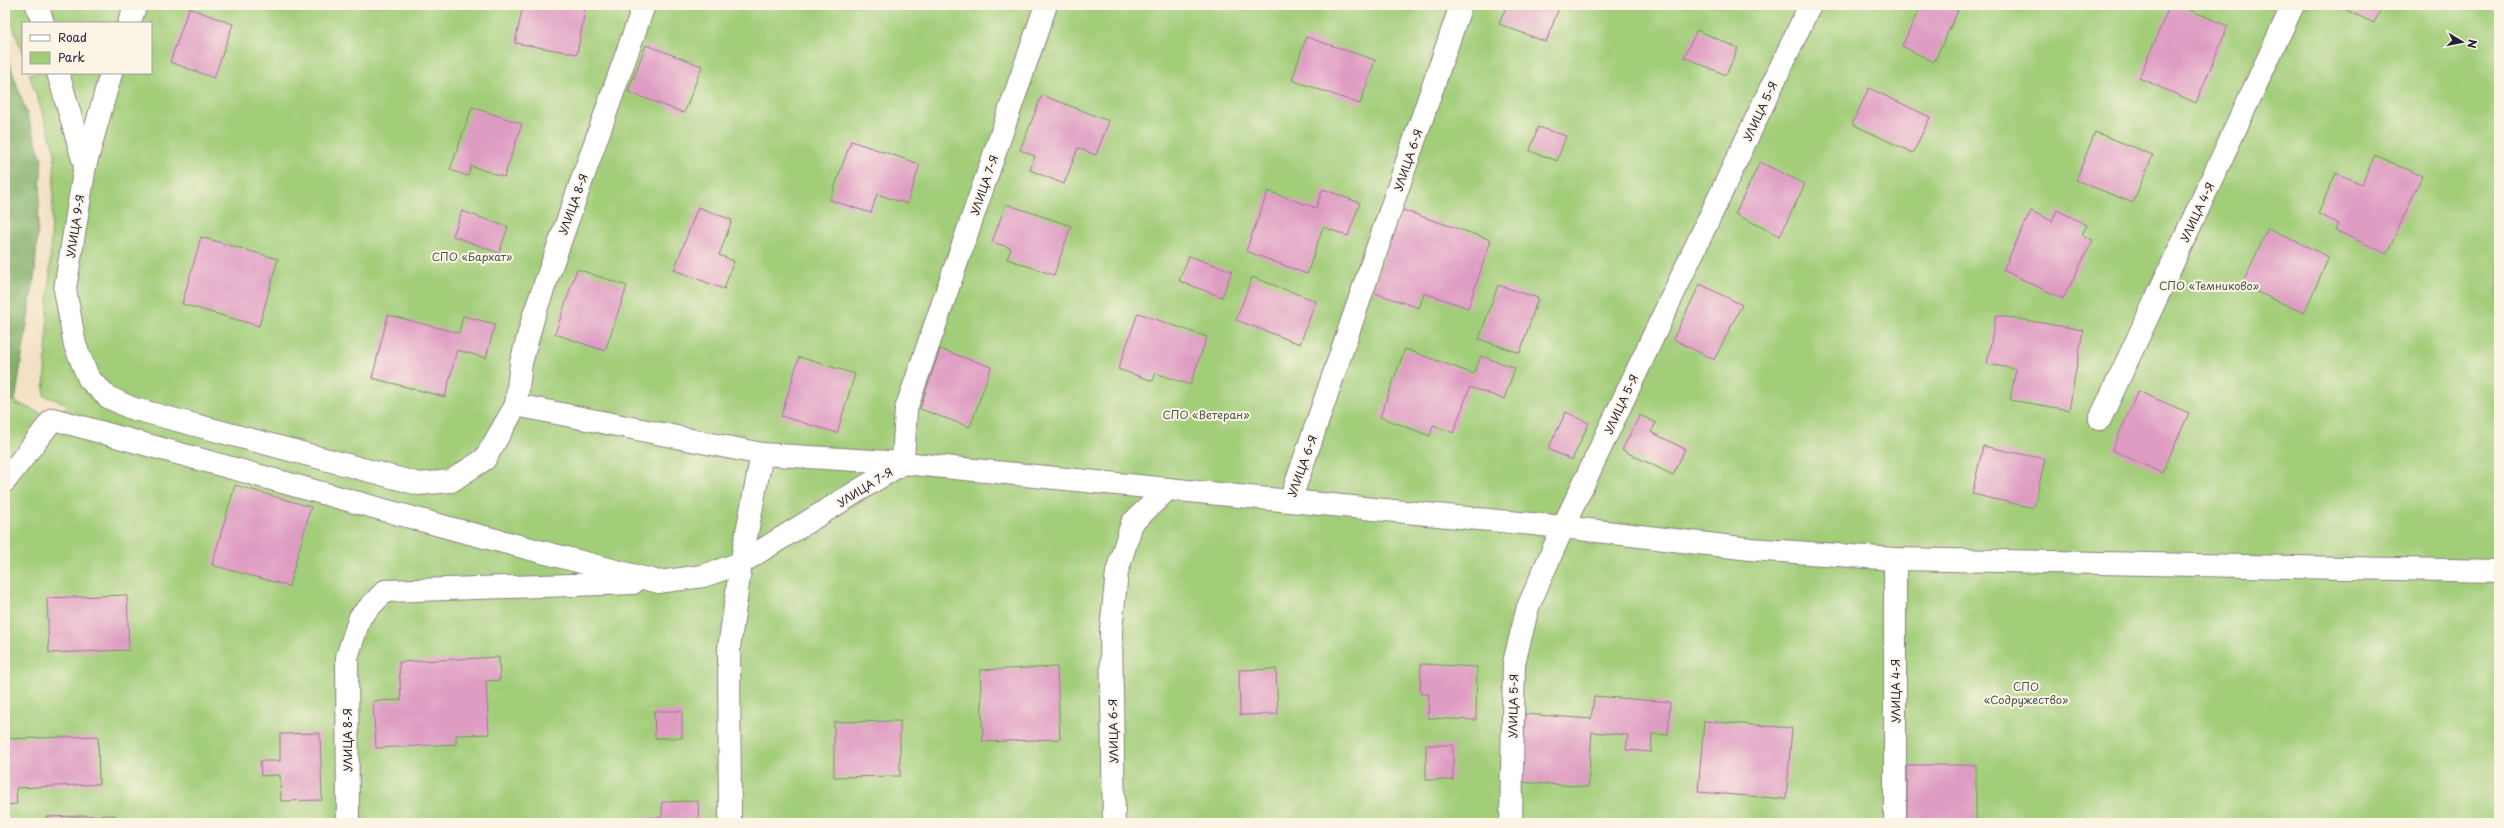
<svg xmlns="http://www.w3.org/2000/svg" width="2504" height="828" font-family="'Playpen Sans',sans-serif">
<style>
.green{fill:#a2cd79;stroke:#62785a}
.forest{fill:#81b069;stroke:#526952}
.building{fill:#df9cc3}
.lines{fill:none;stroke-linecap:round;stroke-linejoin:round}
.minor-casing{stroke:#8a827f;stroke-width:24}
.path{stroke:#8a827f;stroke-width:2.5;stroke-dasharray:1 3;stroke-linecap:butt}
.minor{stroke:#fff;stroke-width:22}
.labels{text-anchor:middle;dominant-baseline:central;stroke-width:4;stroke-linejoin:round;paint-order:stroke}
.street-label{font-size:11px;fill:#22223b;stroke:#fcf5e5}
.park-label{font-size:11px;fill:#48554e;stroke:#fcf5e5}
</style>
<rect width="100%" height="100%" fill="#fcf5e5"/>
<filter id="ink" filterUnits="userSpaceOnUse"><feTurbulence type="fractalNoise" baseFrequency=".025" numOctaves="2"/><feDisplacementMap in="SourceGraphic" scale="8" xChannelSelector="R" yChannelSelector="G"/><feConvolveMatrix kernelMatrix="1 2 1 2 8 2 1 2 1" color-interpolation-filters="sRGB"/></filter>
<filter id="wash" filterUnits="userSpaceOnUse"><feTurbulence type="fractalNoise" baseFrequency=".012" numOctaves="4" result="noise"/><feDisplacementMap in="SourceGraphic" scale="16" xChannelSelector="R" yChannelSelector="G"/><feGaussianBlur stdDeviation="0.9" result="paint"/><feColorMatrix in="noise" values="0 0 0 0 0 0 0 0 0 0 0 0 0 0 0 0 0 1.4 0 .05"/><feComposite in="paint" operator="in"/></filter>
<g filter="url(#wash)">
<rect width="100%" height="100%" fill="#f2e1c3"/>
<path class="green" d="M 6,5 L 2499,5 L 2499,823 L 5,823 L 5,397 L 53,419 L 68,404 L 44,396 L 55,151 L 29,73 L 151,73 L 151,23 L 23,23 L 23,55 Z"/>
<path class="forest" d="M 5,49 L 42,159 L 35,272 L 15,402 L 5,397 Z"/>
<g id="blocks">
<g class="building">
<path d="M 523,5 L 586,5 L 577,54 L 515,43 Z"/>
<path d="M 1507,5 L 1560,5 L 1546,42 L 1499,24 Z"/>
<path d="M 1921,5 L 1945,5 L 1958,11 L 1934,62 L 1902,46 Z"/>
<path d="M 2170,5 L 2178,5 L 2228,26 L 2196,103 L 2139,78 Z"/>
<path d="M 2336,5 L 2383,5 L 2374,23 Z"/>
<path d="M 189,8 L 233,24 L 214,78 L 170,62 Z"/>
<path d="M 1697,30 L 1738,48 L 1726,75 L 1684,57 Z"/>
<path d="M 1306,37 L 1375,60 L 1360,104 L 1292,80 Z"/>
<path d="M 646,45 L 702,66 L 684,113 L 628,92 Z"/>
<path d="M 1869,88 L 1930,117 L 1913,153 L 1852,124 Z"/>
<path d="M 1042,95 L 1109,121 L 1096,155 L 1078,148 L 1064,184 L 1030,170 L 1035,156 L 1020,150 Z"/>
<path d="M 472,107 L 522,124 L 504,177 L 471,166 L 468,176 L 450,170 Z"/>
<path d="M 1538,127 L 1566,136 L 1557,161 L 1530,151 Z"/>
<path d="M 2095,132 L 2153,155 L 2133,203 L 2076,180 Z"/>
<path d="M 851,141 L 920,164 L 907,204 L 877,194 L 871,213 L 830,200 Z"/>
<path d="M 2375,155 L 2422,176 L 2387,254 L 2335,230 L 2338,223 L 2318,214 L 2336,173 L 2362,184 Z"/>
<path d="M 1760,162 L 1805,184 L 1780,236 L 1735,214 Z"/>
<path d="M 1323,189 L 1360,203 L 1348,236 L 1323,227 L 1307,274 L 1246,251 L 1268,191 L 1316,208 Z"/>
<path d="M 1006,204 L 1071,226 L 1054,275 L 1007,259 L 1011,248 L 992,242 Z"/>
<path d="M 698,207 L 732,220 L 719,255 L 734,261 L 724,289 L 674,270 Z"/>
<path d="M 1400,209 L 1491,240 L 1468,308 L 1424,293 L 1419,308 L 1372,292 Z"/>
<path d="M 2057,210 L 2087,225 L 2082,235 L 2093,240 L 2063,299 L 2003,270 L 2031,211 L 2052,221 Z"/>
<path d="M 462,211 L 508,227 L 499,253 L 453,236 Z"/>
<path d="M 2268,228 L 2329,257 L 2304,313 L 2242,285 Z"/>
<path d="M 201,237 L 278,259 L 259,326 L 182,304 Z"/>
<path d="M 1189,256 L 1232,271 L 1222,297 L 1179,281 Z"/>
<path d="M 577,269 L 627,286 L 605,351 L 555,334 Z"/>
<path d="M 1252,277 L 1316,301 L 1300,344 L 1236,320 Z"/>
<path d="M 1700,284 L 1742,305 L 1714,360 L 1673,339 Z"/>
<path d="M 1498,285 L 1538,298 L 1520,353 L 1479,339 Z"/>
<path d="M 1138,313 L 1207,337 L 1190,385 L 1156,373 L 1153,381 L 1118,369 Z"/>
<path d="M 388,315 L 459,333 L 463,316 L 495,324 L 486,358 L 457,350 L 445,397 L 372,378 Z"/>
<path d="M 1996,315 L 2083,330 L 2069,410 L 2010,400 L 2016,369 L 1987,364 Z"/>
<path d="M 940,349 L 991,367 L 970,427 L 920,409 Z"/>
<path d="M 1405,349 L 1474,374 L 1481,356 L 1515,368 L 1504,399 L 1470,387 L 1453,433 L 1433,425 L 1430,436 L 1380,417 Z"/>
<path d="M 799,357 L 855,374 L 837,433 L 781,416 Z"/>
<path d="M 2138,391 L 2189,413 L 2162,473 L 2112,450 Z"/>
<path d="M 1566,412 L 1589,423 L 1572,460 L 1548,449 Z"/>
<path d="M 1640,415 L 1656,423 L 1651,432 L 1685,449 L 1673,475 L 1622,450 Z"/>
<path d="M 1983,446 L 2045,459 L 2034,508 L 1972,494 Z"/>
<path d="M 235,485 L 311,507 L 289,586 L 212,565 Z"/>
<path d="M 127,595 L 129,650 L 49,653 L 47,598 Z"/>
<path d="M 499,657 L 500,680 L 486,681 L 489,734 L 456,735 L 456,744 L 376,748 L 373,701 L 401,700 L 399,662 Z"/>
<path d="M 1421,664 L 1477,667 L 1476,720 L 1428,718 L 1429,694 L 1420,694 Z"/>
<path d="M 1057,667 L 1060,739 L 983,742 L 980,670 Z"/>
<path d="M 1276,669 L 1278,714 L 1240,715 L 1239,670 Z"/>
<path d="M 1594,696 L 1670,702 L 1668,735 L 1652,734 L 1651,752 L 1626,750 L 1628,735 L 1592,732 L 1588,787 L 1520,782 L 1525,714 L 1591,719 Z"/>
<path d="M 654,711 L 682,711 L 682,738 L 655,738 Z"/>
<path d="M 900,721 L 900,776 L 834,777 L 834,722 Z"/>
<path d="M 1704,721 L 1792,728 L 1786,799 L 1698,792 Z"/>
<path d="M 320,733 L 322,800 L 281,801 L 280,775 L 261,776 L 260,761 L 280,761 L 280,734 Z"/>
<path d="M 98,736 L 99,784 L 16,788 L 17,804 L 5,805 L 5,739 Z"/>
<rect x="1426" y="745" width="27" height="35"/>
<rect x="1907" y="765" width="69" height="58"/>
<path d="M 698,801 L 699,823 L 641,823 L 641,818 L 662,817 L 662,802 Z"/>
<path d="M 115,815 L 115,823 L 46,823 L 46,817 Z"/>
</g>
</g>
</g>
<g filter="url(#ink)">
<use href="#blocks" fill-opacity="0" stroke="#8a827f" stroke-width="1"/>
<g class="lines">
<g class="minor-casing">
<g id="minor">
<path d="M 37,5 L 43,23"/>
<path d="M 129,23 L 136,5"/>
<path d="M 58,73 L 85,166"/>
<path d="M 111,73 L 85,166 L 65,289 L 75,345 L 89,379 L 108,397 L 131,408 L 419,484 L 451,481 L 485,459 L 516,405 L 762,454 L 903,463 L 1168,489"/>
<path d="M 516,405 L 521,363 L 534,315 L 644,5"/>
<path d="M 2100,419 L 2293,5"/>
<path d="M 5,481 L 53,419 L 457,530 L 659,582 L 703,576 L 741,563 L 762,454"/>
<path d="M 1290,501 L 1563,527 L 1750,549 L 1895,559 L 2499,571"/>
<path d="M 1895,559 L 1895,823"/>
<path d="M 348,823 L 347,657 L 360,617 L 385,591 L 633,583"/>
<path d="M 730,823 L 729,648 L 741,563 L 903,463 L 906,409 L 1046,5"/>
<path d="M 1114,823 L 1111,630 L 1117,572 L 1132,523 L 1168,489 L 1290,501 L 1461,5"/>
<path d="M 1511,823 L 1514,663 L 1528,607 L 1563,527 L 1810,5"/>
</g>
</g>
<path class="path" d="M 5,400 L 23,407"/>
<use href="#minor" class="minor"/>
</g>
</g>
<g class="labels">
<g class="street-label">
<text transform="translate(1760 111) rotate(-65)">УЛИЦА 5-Я</text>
<text transform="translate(1408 160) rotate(-71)">УЛИЦА 6-Я</text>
<text transform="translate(984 185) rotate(-71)">УЛИЦА 7-Я</text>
<text transform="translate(573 204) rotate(-70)">УЛИЦА 8-Я</text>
<text transform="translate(2197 212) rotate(-65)">УЛИЦА 4-Я</text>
<text transform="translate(75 226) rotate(-81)">УЛИЦА 9-Я</text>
<text transform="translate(1621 404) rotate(-65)">УЛИЦА 5-Я</text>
<text transform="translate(1302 466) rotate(-70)">УЛИЦА 6-Я</text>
<text transform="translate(865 487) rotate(-32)">УЛИЦА 7-Я</text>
<text transform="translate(1895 691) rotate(-90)">УЛИЦА 4-Я</text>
<text transform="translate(1513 706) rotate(-89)">УЛИЦА 5-Я</text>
<text transform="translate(1113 731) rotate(-91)">УЛИЦА 6-Я</text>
<text transform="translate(347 740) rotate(-90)">УЛИЦА 8-Я</text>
</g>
<g class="park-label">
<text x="472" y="256">СПО «Бархат»</text>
<text x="2209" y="285">СПО «Темниково»</text>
<text x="1206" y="414">СПО «Ветеран»</text>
<text x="2026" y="686">СПО<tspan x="2026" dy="13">«Содружество»</tspan></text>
</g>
</g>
<rect width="2504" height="828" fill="none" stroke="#fcf5e5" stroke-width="20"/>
<rect x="22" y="22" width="130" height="52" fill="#fcf5e5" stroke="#a5a1a1"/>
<rect x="30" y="35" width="20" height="6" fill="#ffffff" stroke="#a5a1a1"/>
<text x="58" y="42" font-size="12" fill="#22223b">Road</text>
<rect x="30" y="52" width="20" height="12" fill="#a2cd79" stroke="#a5a1a1"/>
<text x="58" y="62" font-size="12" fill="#22223b">Park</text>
<g transform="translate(2462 42) rotate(100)" stroke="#fcf5e5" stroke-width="3" paint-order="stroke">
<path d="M0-3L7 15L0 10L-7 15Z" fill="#22223b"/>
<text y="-6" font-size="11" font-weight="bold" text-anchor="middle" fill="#22223b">N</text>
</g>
</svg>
